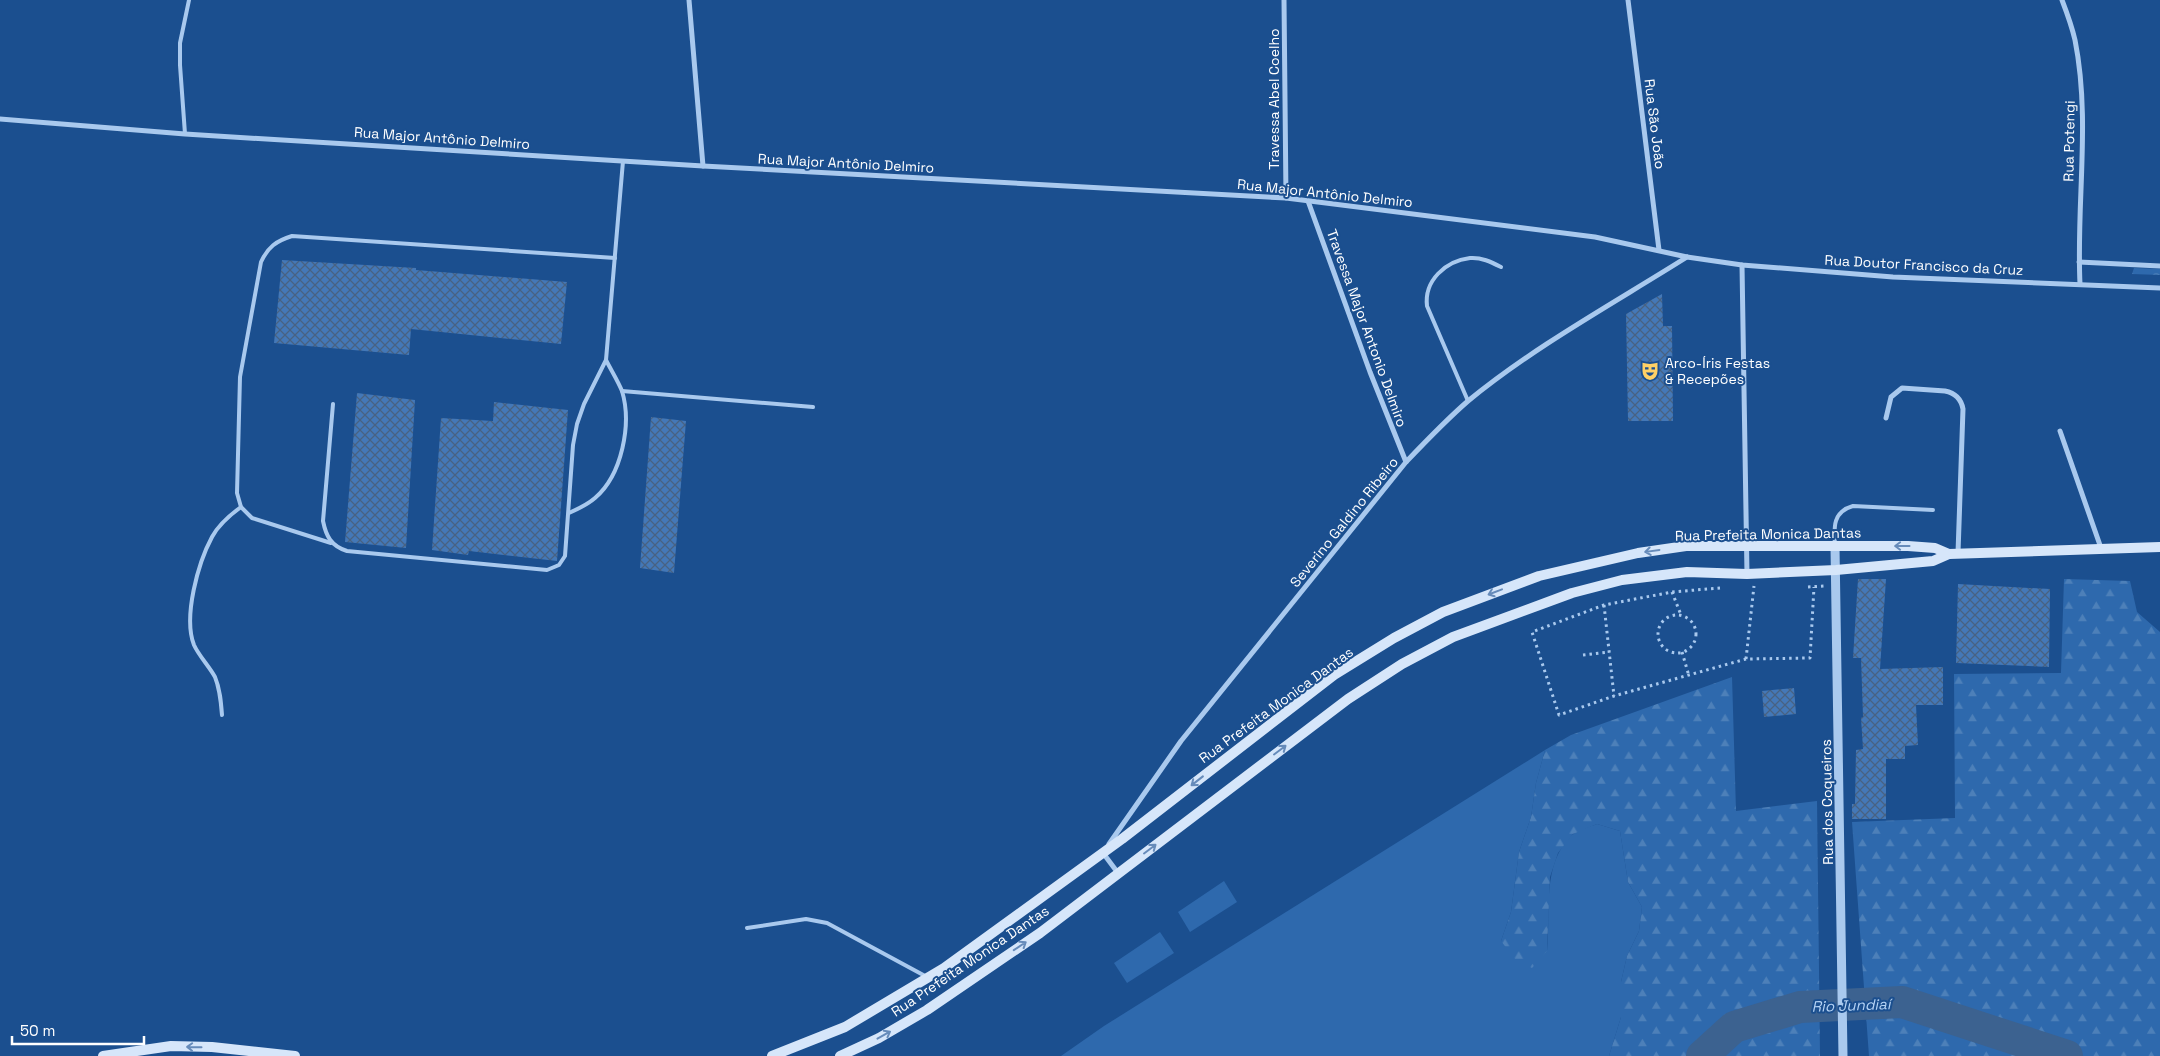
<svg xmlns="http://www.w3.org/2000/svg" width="2160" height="1056" font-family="'Space Grotesk',sans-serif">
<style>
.grass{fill:#2e69ad}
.forest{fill:url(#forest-firs)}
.park{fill:url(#park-crowns)}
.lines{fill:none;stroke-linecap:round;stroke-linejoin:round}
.river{stroke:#3c6290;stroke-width:32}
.building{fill:url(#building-cross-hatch)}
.path{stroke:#a9c9ee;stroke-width:3;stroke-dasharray:2.5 4;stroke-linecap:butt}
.service{stroke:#a9c9ee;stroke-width:4}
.minor{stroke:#a9c9ee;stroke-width:5}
.tertiary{stroke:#a9c9ee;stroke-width:9}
.secondary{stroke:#d6e6fa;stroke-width:10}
.oneway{stroke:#668bba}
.labels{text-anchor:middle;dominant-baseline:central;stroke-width:4;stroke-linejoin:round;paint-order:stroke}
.street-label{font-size:14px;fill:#fff;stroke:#1b4f8f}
.poi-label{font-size:14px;fill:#fff;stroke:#1b4f8f;text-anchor:start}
.water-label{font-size:15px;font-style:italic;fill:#b5d3f5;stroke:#1b4f8f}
</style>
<defs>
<pattern id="forest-firs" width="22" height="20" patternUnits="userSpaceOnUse" patternTransform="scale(1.25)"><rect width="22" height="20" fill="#2e69ad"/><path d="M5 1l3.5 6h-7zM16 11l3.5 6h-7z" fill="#4d80b9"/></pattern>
<pattern id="park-crowns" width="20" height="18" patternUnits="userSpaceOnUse" patternTransform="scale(1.25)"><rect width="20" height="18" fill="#2e69ad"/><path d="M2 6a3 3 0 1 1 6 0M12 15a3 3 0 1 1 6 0" fill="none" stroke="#4d80b9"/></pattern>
<pattern id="building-cross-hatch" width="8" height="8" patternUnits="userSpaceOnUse" patternTransform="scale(1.25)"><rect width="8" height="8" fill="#4478b7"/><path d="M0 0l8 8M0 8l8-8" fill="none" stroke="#486282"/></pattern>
</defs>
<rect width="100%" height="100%" fill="#1b4f8f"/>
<g class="grass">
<path d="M 1545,750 L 1536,783 L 1531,817 L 1519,852 L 1511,912 L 1501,941 L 1547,951 C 1551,913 1541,864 1572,835 C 1578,830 1589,827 1597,824 L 1620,831 L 1628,882 L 1642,907 L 1639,931 L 1627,956 L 1621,982 L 1621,1017 L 1609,1056 L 1061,1056 L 1104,1026 Z"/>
<path d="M 1224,881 L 1237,902 L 1190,932 L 1178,912 Z"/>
<path d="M 1160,932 L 1174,953 L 1127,983 L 1114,963 Z"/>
</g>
<g class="forest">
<path d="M 2064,579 L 2130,581 L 2137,612 L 2160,632 L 2160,1056 L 1869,1056 L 1852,822 L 1955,818 L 1954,674 L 2061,673 Z"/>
<path d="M 1732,677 L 1736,811 L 1817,801 L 1820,1056 L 1609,1056 L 1621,1017 L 1621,982 L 1627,956 L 1639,931 L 1642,907 L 1628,882 L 1620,831 L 1597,824 L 1573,834 L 1558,853 L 1550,877 L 1547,951 L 1532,968 L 1515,959 L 1501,941 L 1511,912 L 1519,852 L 1531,817 L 1536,783 L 1545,750 L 1571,735 Z"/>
</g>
<path class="park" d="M 2134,268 L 2160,269 L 2160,275 L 2132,274 Z"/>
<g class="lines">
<path class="river" d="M 1702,1056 L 1734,1027 L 1800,1007 L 1902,1002 L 2067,1056"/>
</g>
<g class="building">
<path d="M 282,260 L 416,268 L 416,270 L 567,282 L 561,344 L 411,329 L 409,355 L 274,343 Z"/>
<path d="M 1662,294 L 1663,326 L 1672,326 L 1673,421 L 1628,421 L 1626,314 Z"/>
<path d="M 357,393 L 415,400 L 406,548 L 345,542 Z"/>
<path d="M 494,402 L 568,410 L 557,561 L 469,551 L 468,555 L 432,550 L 441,418 L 493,421 Z"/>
<path d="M 651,417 L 686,421 L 674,573 L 640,568 Z"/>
<path d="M 1858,579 L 1886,579 L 1880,669 L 1943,667 L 1943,705 L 1916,705 L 1918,745 L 1905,746 L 1905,759 L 1886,759 L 1886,819 L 1852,819 L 1852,804 L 1855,804 L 1856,750 L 1863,749 L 1861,718 L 1863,717 L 1861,658 L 1853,658 Z"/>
<path d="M 1958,584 L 2050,589 L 2049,667 L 1956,663 Z"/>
<path d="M 1794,688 L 1796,714 L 1764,717 L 1762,691 Z"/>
</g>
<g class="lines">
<g class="path">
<path d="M 1808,587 L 1825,586"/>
<path d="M 1720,588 L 1672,592 L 1604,605 L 1532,632 L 1559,715 L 1614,696 L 1746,659 L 1810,658 L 1814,587"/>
<path d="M 1672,592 L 1681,615"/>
<path d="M 1604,605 L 1614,696"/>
<circle cx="1677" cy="634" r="19"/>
<path d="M 1682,652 L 1689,676"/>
<path d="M 1583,655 L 1609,652"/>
<path d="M 1746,659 L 1754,586"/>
</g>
<g class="service">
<path d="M 185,134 L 180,65 L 180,43 L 189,0"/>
<path d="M 622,391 L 813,407"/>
<path d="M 1468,401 L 1427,306 C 1424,281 1445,261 1470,258 C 1481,257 1491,262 1501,267"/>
<path d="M 333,404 L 323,521 C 326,536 331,546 347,551 L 547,570 L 559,565 L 565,556 L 573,445 L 577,424 L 584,404 L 606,360 L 623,161"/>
<path d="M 569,513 C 578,509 587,505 595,498 C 622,475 632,424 622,391 C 618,381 611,370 606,360"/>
<path d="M 331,543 L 252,518 L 241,507 L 237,493 L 240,377 L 261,262 C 268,247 276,241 292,236 L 615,258"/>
<path d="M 1835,546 C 1834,528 1832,512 1853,506 L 1933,510"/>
<path d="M 222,715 C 221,702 220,689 215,677 C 209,666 199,656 194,645 C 183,617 198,563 212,537 C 219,524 230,515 241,507"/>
<path d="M 747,928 L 806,919 L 827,923 L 927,977"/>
</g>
<g class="minor">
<path d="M 689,0 L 703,166"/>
<path d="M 1284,0 L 1286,198"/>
<path d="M 1628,0 L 1659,250"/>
<path d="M 2062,0 C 2067,13 2072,27 2075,40 C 2091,120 2076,203 2080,284"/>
<path d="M 0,119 L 185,134 L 703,166 L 1286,198 L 1595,237 L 1687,257 L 1742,265 L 1893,277 L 2160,288"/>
<path d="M 1308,201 L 1370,372 L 1406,462"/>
<path d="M 2079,262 L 2160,266"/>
<path d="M 1742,265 L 1747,574"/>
<path d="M 1886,418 L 1891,397 L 1902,388 L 1945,391 C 1955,393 1961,398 1963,409 L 1958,553"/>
<path d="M 2060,431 L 2101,548"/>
<path d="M 1109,844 L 1181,741 L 1406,462 C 1426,441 1446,420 1468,401 C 1535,346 1614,303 1687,257"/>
<path d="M 1103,853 L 1118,873"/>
</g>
<path class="tertiary" d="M 1835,547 L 1843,1056"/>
<g class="secondary">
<path d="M 103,1056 L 171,1046 L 212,1047 L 295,1056"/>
<path d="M 772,1056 L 845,1027 L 944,968 L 1122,839 L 1334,675 L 1394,638 L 1443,612 L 1539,576 L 1638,553 L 1686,546 L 1908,546 L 1935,548 L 1949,554 L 2160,547"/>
<path d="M 840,1056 L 879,1038 L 927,1010 L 1040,933 L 1348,699 L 1402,664 L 1453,637 L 1572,593 L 1622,580 L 1687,572 L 1747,574 L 1836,570 L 1933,561 L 1949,554"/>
</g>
</g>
<defs><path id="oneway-shaft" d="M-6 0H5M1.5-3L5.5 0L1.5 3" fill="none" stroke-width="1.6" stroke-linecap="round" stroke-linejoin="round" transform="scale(1.25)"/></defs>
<g class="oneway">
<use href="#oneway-shaft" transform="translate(1902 546) rotate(-180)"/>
<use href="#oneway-shaft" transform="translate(1652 551) rotate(172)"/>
<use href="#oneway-shaft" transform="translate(1495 592) rotate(159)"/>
<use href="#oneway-shaft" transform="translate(1280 750) rotate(-37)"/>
<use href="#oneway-shaft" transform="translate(1197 781) rotate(142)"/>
<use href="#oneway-shaft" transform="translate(1150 849) rotate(-37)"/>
<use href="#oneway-shaft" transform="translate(1020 946) rotate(-34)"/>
<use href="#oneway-shaft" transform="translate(884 1035) rotate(-29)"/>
<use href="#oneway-shaft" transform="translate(194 1047) rotate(-179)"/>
</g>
<defs>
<g id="theatre-bare" transform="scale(1.5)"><path d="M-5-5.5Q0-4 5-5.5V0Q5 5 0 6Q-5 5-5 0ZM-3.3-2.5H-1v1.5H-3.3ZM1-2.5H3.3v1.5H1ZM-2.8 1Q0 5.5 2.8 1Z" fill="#ffd166" stroke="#1b4f8f" stroke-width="2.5" paint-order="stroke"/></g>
</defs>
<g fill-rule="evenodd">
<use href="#theatre-bare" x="1650" y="371"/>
</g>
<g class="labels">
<g class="street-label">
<text transform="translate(1274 99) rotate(-90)">Travessa Abel Coelho</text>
<text transform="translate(1655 124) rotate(83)">Rua São João</text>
<text transform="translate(442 138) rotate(4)">Rua Major Antônio Delmiro</text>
<text transform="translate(2069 141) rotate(-89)">Rua Potengi</text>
<text transform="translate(846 163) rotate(3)">Rua Major Antônio Delmiro</text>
<text transform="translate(1325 193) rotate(6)">Rua Major Antônio Delmiro</text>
<text transform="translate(1924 265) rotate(3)">Rua Doutor Francisco da Cruz</text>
<text transform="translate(1367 328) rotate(70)">Travessa Major Antonio Delmiro</text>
<text transform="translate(1344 522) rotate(-51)">Severino Galdino Ribeiro</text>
<text transform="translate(1768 534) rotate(-1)">Rua Prefeita Monica Dantas</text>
<text transform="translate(1276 705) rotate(-36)">Rua Prefeita Monica Dantas</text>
<text transform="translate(1827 802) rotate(-91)">Rua dos Coqueiros</text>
<text transform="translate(970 961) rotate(-34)">Rua Prefeita Monica Dantas</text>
</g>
<g class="poi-label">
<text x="1665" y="363">Arco-Íris Festas<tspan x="1665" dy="16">&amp; Recepões</tspan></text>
</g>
<g class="water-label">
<text transform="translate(1851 1005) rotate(-2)">Rio Jundiaí</text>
</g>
</g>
<path d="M12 1036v8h132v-8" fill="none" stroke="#ffffff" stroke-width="2.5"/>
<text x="20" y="1036" font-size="15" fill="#ffffff" stroke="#1b4f8f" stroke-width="4" paint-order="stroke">50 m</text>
</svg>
